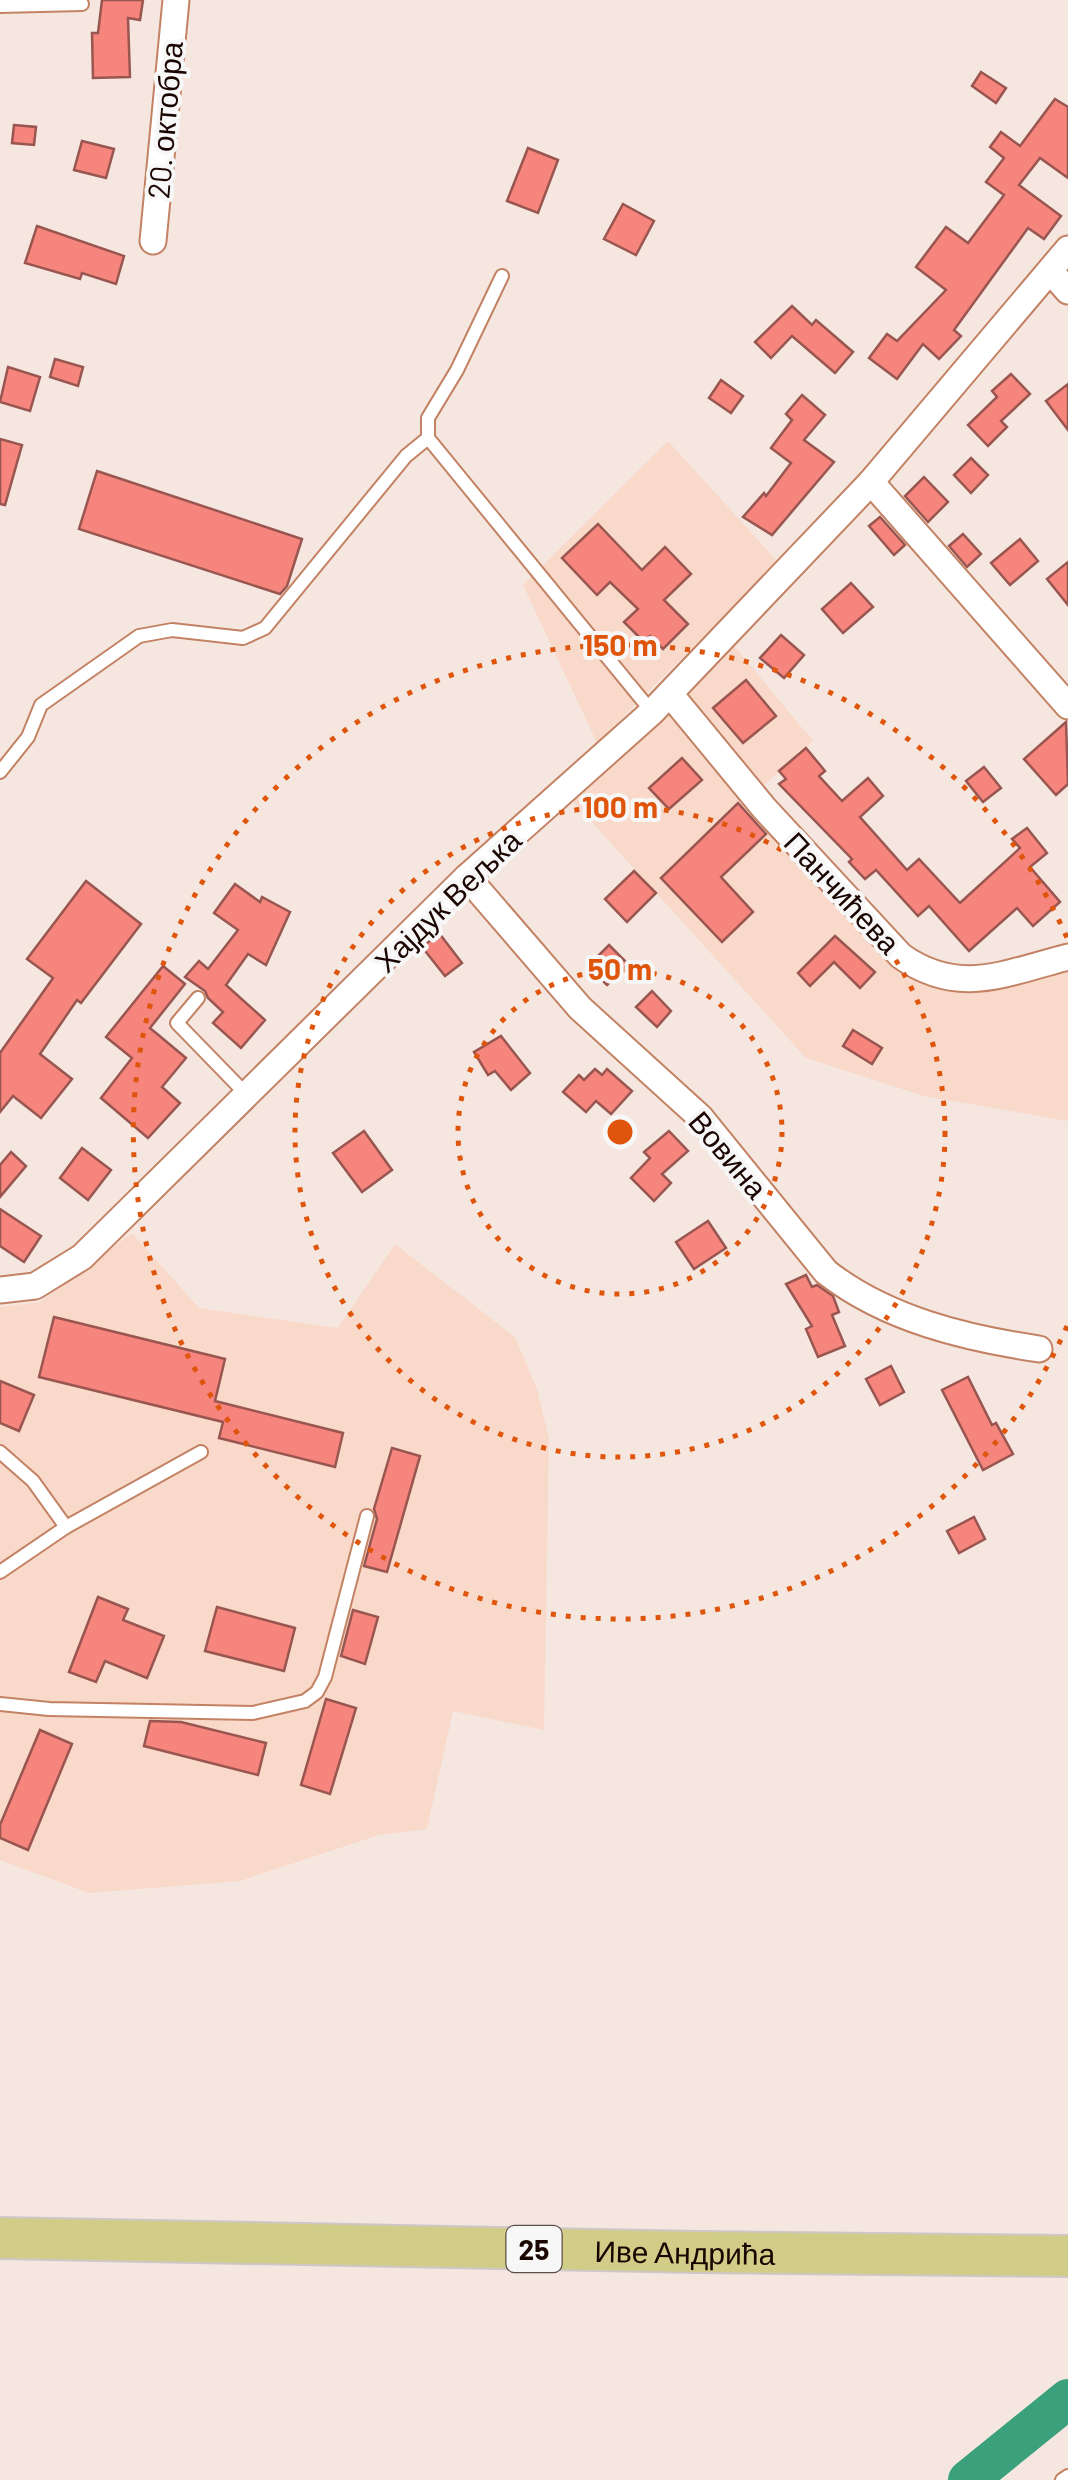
<svg xmlns="http://www.w3.org/2000/svg" width="1068" height="2480" font-family="Barlow,sans-serif">
<style>
.built{fill:#f8d9ca}
.lines{fill:none;stroke-linecap:round;stroke-linejoin:round}
.river{stroke:#3ba17c;stroke-width:40}
.building{fill:#f5857d;stroke:#99554f;stroke-width:2.5}
.service-casing{stroke:#c38264;stroke-width:16}
.minor-casing{stroke:#c38264;stroke-width:29}
.primary-casing{stroke:#cdc8c7;stroke-width:44}
.service{stroke:#fff;stroke-width:12}
.minor{stroke:#fff;stroke-width:25}
.primary{stroke:#d1cd88;stroke-width:40}
.ring{fill:none;stroke:#de550b;stroke-width:5;stroke-dasharray:5 10}
.labels{text-anchor:middle;dominant-baseline:central;stroke-width:8;stroke-linejoin:round;paint-order:stroke}
.shield{fill:#f7f7f7;stroke:#5c4e4a;stroke-width:2.5}
.shield-label{font-size:28px;font-weight:bold;fill:#1a0500}
.street-label{font-size:30px;fill:#1a0500;stroke:#f7f7f7}
.centre{fill:#de550b;stroke:#f7f7f7;stroke-width:5}
.ring-label{font-size:30px;text-anchor:middle;font-weight:bold;fill:#de550b;stroke:#f7f7f7;stroke-width:8;stroke-linejoin:round;paint-order:stroke}
</style>
<rect width="100%" height="100%" fill="#f5e7e0"/>
<g class="built">
<path d="M 668,441 L 778,562 L 597,743 L 523,585 Z"/>
<path d="M 731,642 L 813,741 L 756,792 L 680,694 Z"/>
<path d="M 669,712 L 857,925 L 907,976 L 948,987 L 1068,962 L 1068,1121 L 924,1096 L 806,1058 L 569,797 Z"/>
<path d="M 132,1233 L 199,1308 L 338,1328 L 395,1244 L 515,1337 L 537,1389 L 549,1438 L 544,1730 L 453,1711 L 427,1829 L 379,1835 L 240,1881 L 89,1893 L 0,1860 L 0,1307 L 40,1302 Z"/>
</g>
<g class="lines">
<path class="river" d="M 968,2480 L 1068,2399"/>
</g>
<g class="building">
<path d="M 102,0 L 143,0 L 140,20 L 128,18 L 130,77 L 93,78 L 92,33 L 98,33 Z"/>
<path d="M 981,72 L 1006,88 L 996,103 L 972,86 Z"/>
<path d="M 1055,99 L 1068,107 L 1068,178 L 1040,158 L 1019,185 L 1061,216 L 1044,239 L 1028,228 L 954,330 L 961,336 L 939,359 L 923,344 L 897,379 L 869,358 L 887,334 L 897,341 L 946,290 L 916,267 L 946,227 L 968,243 L 1004,195 L 986,182 L 1004,158 L 990,147 L 1001,132 L 1020,146 Z"/>
<path d="M 14,125 L 36,127 L 34,145 L 12,143 Z"/>
<path d="M 82,141 L 114,149 L 106,178 L 74,170 Z"/>
<path d="M 528,148 L 558,160 L 538,213 L 507,201 Z"/>
<path d="M 623,204 L 654,221 L 636,255 L 604,239 Z"/>
<path d="M 37,226 L 124,256 L 116,284 L 82,273 L 80,279 L 25,263 Z"/>
<path d="M 792,306 L 812,325 L 816,320 L 853,352 L 835,373 L 792,336 L 771,358 L 755,342 Z"/>
<path d="M 55,359 L 83,367 L 78,386 L 50,377 Z"/>
<path d="M 8,367 L 40,377 L 30,411 L 0,402 Z"/>
<path d="M 1011,374 L 1030,394 L 1001,421 L 1007,427 L 988,446 L 968,425 L 997,397 L 992,391 Z"/>
<path d="M 721,380 L 743,396 L 731,413 L 709,398 Z"/>
<path d="M 1068,384 L 1068,430 L 1046,401 Z"/>
<path d="M 802,395 L 825,415 L 804,440 L 834,462 L 772,535 L 743,517 L 764,493 L 766,496 L 791,463 L 771,448 L 792,420 L 786,414 Z"/>
<path d="M 0,439 L 22,445 L 5,505 L 0,504 Z"/>
<path d="M 971,458 L 988,475 L 971,493 L 954,475 Z"/>
<path d="M 97,471 L 302,539 L 287,586 L 280,594 L 79,529 Z"/>
<path d="M 924,477 L 948,502 L 928,522 L 905,496 Z"/>
<path d="M 880,517 L 905,545 L 894,555 L 869,526 Z"/>
<path d="M 598,524 L 642,570 L 665,547 L 691,574 L 664,600 L 688,624 L 663,649 L 650,636 L 644,642 L 624,622 L 638,609 L 610,582 L 597,595 L 562,558 Z"/>
<path d="M 963,534 L 981,554 L 967,567 L 949,546 Z"/>
<path d="M 1020,539 L 1038,561 L 1010,585 L 991,563 Z"/>
<path d="M 1068,562 L 1068,605 L 1047,579 Z"/>
<path d="M 851,583 L 873,607 L 843,633 L 822,609 Z"/>
<path d="M 781,635 L 804,655 L 784,678 L 760,658 Z"/>
<path d="M 746,680 L 776,716 L 743,743 L 713,708 Z"/>
<path d="M 1066,722 L 1068,784 L 1056,795 L 1024,759 Z"/>
<path d="M 806,748 L 825,771 L 819,776 L 842,801 L 868,778 L 883,796 L 860,817 L 907,870 L 919,859 L 960,903 L 1020,848 L 1012,839 L 1027,828 L 1047,853 L 1030,867 L 1060,902 L 1033,926 L 1017,908 L 969,951 L 929,906 L 918,916 L 876,870 L 865,879 L 849,862 L 852,859 L 779,784 L 786,779 L 779,771 Z"/>
<path d="M 682,758 L 702,780 L 669,809 L 649,788 Z"/>
<path d="M 984,767 L 1001,788 L 983,802 L 966,781 Z"/>
<path d="M 738,803 L 766,834 L 721,877 L 753,912 L 722,942 L 661,878 Z"/>
<path d="M 634,871 L 656,893 L 627,922 L 605,899 Z"/>
<path d="M 86,881 L 141,924 L 81,1003 L 77,1000 L 40,1054 L 72,1079 L 41,1118 L 13,1096 L 0,1112 L 0,1053 L 53,978 L 27,959 Z"/>
<path d="M 235,884 L 260,902 L 262,897 L 290,912 L 266,965 L 248,954 L 226,985 L 265,1020 L 241,1048 L 213,1023 L 223,1012 L 208,998 L 205,991 L 185,977 L 199,961 L 208,969 L 238,930 L 214,913 Z"/>
<path d="M 439,933 L 462,963 L 445,976 L 422,947 Z"/>
<path d="M 835,936 L 875,972 L 860,988 L 834,962 L 810,986 L 798,973 Z"/>
<path d="M 609,945 L 628,964 L 607,985 L 588,966 Z"/>
<path d="M 163,966 L 185,984 L 150,1028 L 186,1058 L 162,1087 L 180,1103 L 148,1138 L 101,1098 L 132,1058 L 106,1037 Z"/>
<path d="M 652,991 L 671,1011 L 657,1027 L 636,1007 Z"/>
<path d="M 853,1030 L 882,1048 L 872,1064 L 843,1046 Z"/>
<path d="M 501,1036 L 530,1073 L 511,1090 L 495,1071 L 488,1075 L 474,1052 Z"/>
<path d="M 595,1069 L 602,1075 L 607,1069 L 632,1091 L 611,1114 L 596,1101 L 586,1112 L 563,1092 L 579,1075 L 584,1080 Z"/>
<path d="M 364,1131 L 392,1170 L 362,1192 L 333,1153 Z"/>
<path d="M 669,1131 L 688,1151 L 662,1174 L 671,1183 L 654,1201 L 631,1178 L 650,1158 L 644,1152 Z"/>
<path d="M 82,1148 L 111,1170 L 88,1200 L 60,1178 Z"/>
<path d="M 11,1152 L 26,1166 L 0,1197 L 0,1165 Z"/>
<path d="M 0,1209 L 41,1236 L 24,1262 L 0,1246 Z"/>
<path d="M 708,1221 L 726,1248 L 694,1269 L 676,1242 Z"/>
<path d="M 806,1275 L 812,1287 L 817,1285 L 833,1296 L 839,1312 L 832,1315 L 845,1346 L 818,1357 L 806,1329 L 812,1326 L 786,1284 Z"/>
<path d="M 54,1317 L 225,1359 L 215,1401 L 343,1433 L 335,1467 L 219,1438 L 223,1422 L 39,1377 Z"/>
<path d="M 891,1366 L 904,1392 L 880,1405 L 866,1379 Z"/>
<path d="M 968,1377 L 992,1425 L 996,1423 L 1013,1454 L 983,1470 L 942,1390 Z"/>
<path d="M 0,1381 L 34,1395 L 19,1431 L 0,1423 Z"/>
<path d="M 392,1448 L 420,1456 L 387,1572 L 364,1566 L 377,1519 L 374,1509 Z"/>
<path d="M 974,1517 L 985,1539 L 959,1553 L 947,1531 Z"/>
<path d="M 98,1597 L 128,1609 L 123,1620 L 164,1636 L 147,1678 L 105,1661 L 96,1682 L 69,1672 Z"/>
<path d="M 217,1607 L 295,1628 L 284,1671 L 205,1651 Z"/>
<path d="M 353,1610 L 378,1617 L 365,1664 L 341,1656 Z"/>
<path d="M 326,1699 L 356,1708 L 330,1794 L 301,1785 Z"/>
<path d="M 150,1721 L 181,1722 L 266,1743 L 258,1775 L 144,1746 Z"/>
<path d="M 40,1730 L 72,1744 L 28,1850 L 0,1838 L 0,1825 Z"/>
</g>
<g class="lines">
<g class="service-casing">
<g id="service">
<path d="M 0,6 L 82,4"/>
<path d="M 502,276 L 457,370 L 428,418 L 428,438 L 652,712"/>
<path d="M 0,772 L 28,737 L 41,705 L 139,636 L 172,630 L 243,638 L 265,628 L 406,456 L 428,438"/>
<path d="M 198,998 L 177,1023 L 247,1095"/>
<path d="M 0,1452 L 33,1481 L 66,1527"/>
<path d="M 0,1572 L 66,1527 L 201,1452"/>
<path d="M 0,1704 L 49,1709 L 253,1713 L 305,1701 L 317,1692 L 325,1677 L 367,1516"/>
<path d="M 1062,2480 L 1068,2476"/>
</g>
</g>
<g class="minor-casing">
<g id="minor">
<path d="M 153,241 L 176,0"/>
<path d="M 1051,272 L 1068,291"/>
<path d="M 871,482 L 1068,706"/>
<path d="M 670,694 L 764,808 L 901,956 C 959,997 1005,973 1068,957"/>
<path d="M 467,877 L 580,1008 L 700,1117 L 826,1272 C 886,1319 965,1338 1039,1349"/>
<path d="M 0,1290 L 35,1286 L 82,1257 L 467,877 L 652,712 L 871,482 L 1068,249"/>
</g>
</g>
<g class="primary-casing">
<g id="primary">
<path id="s1" d="M 0,2238 L 699,2252 L 1068,2256"/>
</g>
</g>
<use href="#service" class="service"/>
<use href="#minor" class="minor"/>
<use href="#primary" class="primary"/>
</g>
<g class="ring">
<circle cx="620" cy="1132" r="162"/>
<circle cx="620" cy="1132" r="325"/>
<path d="M1067 1326A487 487 0 1 1 1067 938"/>
</g>
<g class="labels">
<rect class="shield" x="506.5" y="2226" width="55" height="46" rx="8"/>
<g class="shield-label">
<text x="534" y="2249">25</text>
</g>
<g class="street-label">
<text transform="translate(164 120) rotate(-85)">20. октобра</text>
<text transform="translate(843 892) rotate(47)">Панчићева</text>
<text transform="translate(447 900) rotate(-44)">Хајдук Вељка</text>
<text transform="translate(729 1154) rotate(50)">Вовина</text>
<text stroke="none"><textPath href="#s1" startOffset="685">Иве Андрића</textPath></text>
</g>
</g>
<circle cx="620" cy="1132" r="15" class="centre"/>
<g class="ring-label">
<text x="620" y="656">150 m</text>
<text x="620" y="818">100 m</text>
<text x="620" y="980">50 m</text>
</g>
</svg>
